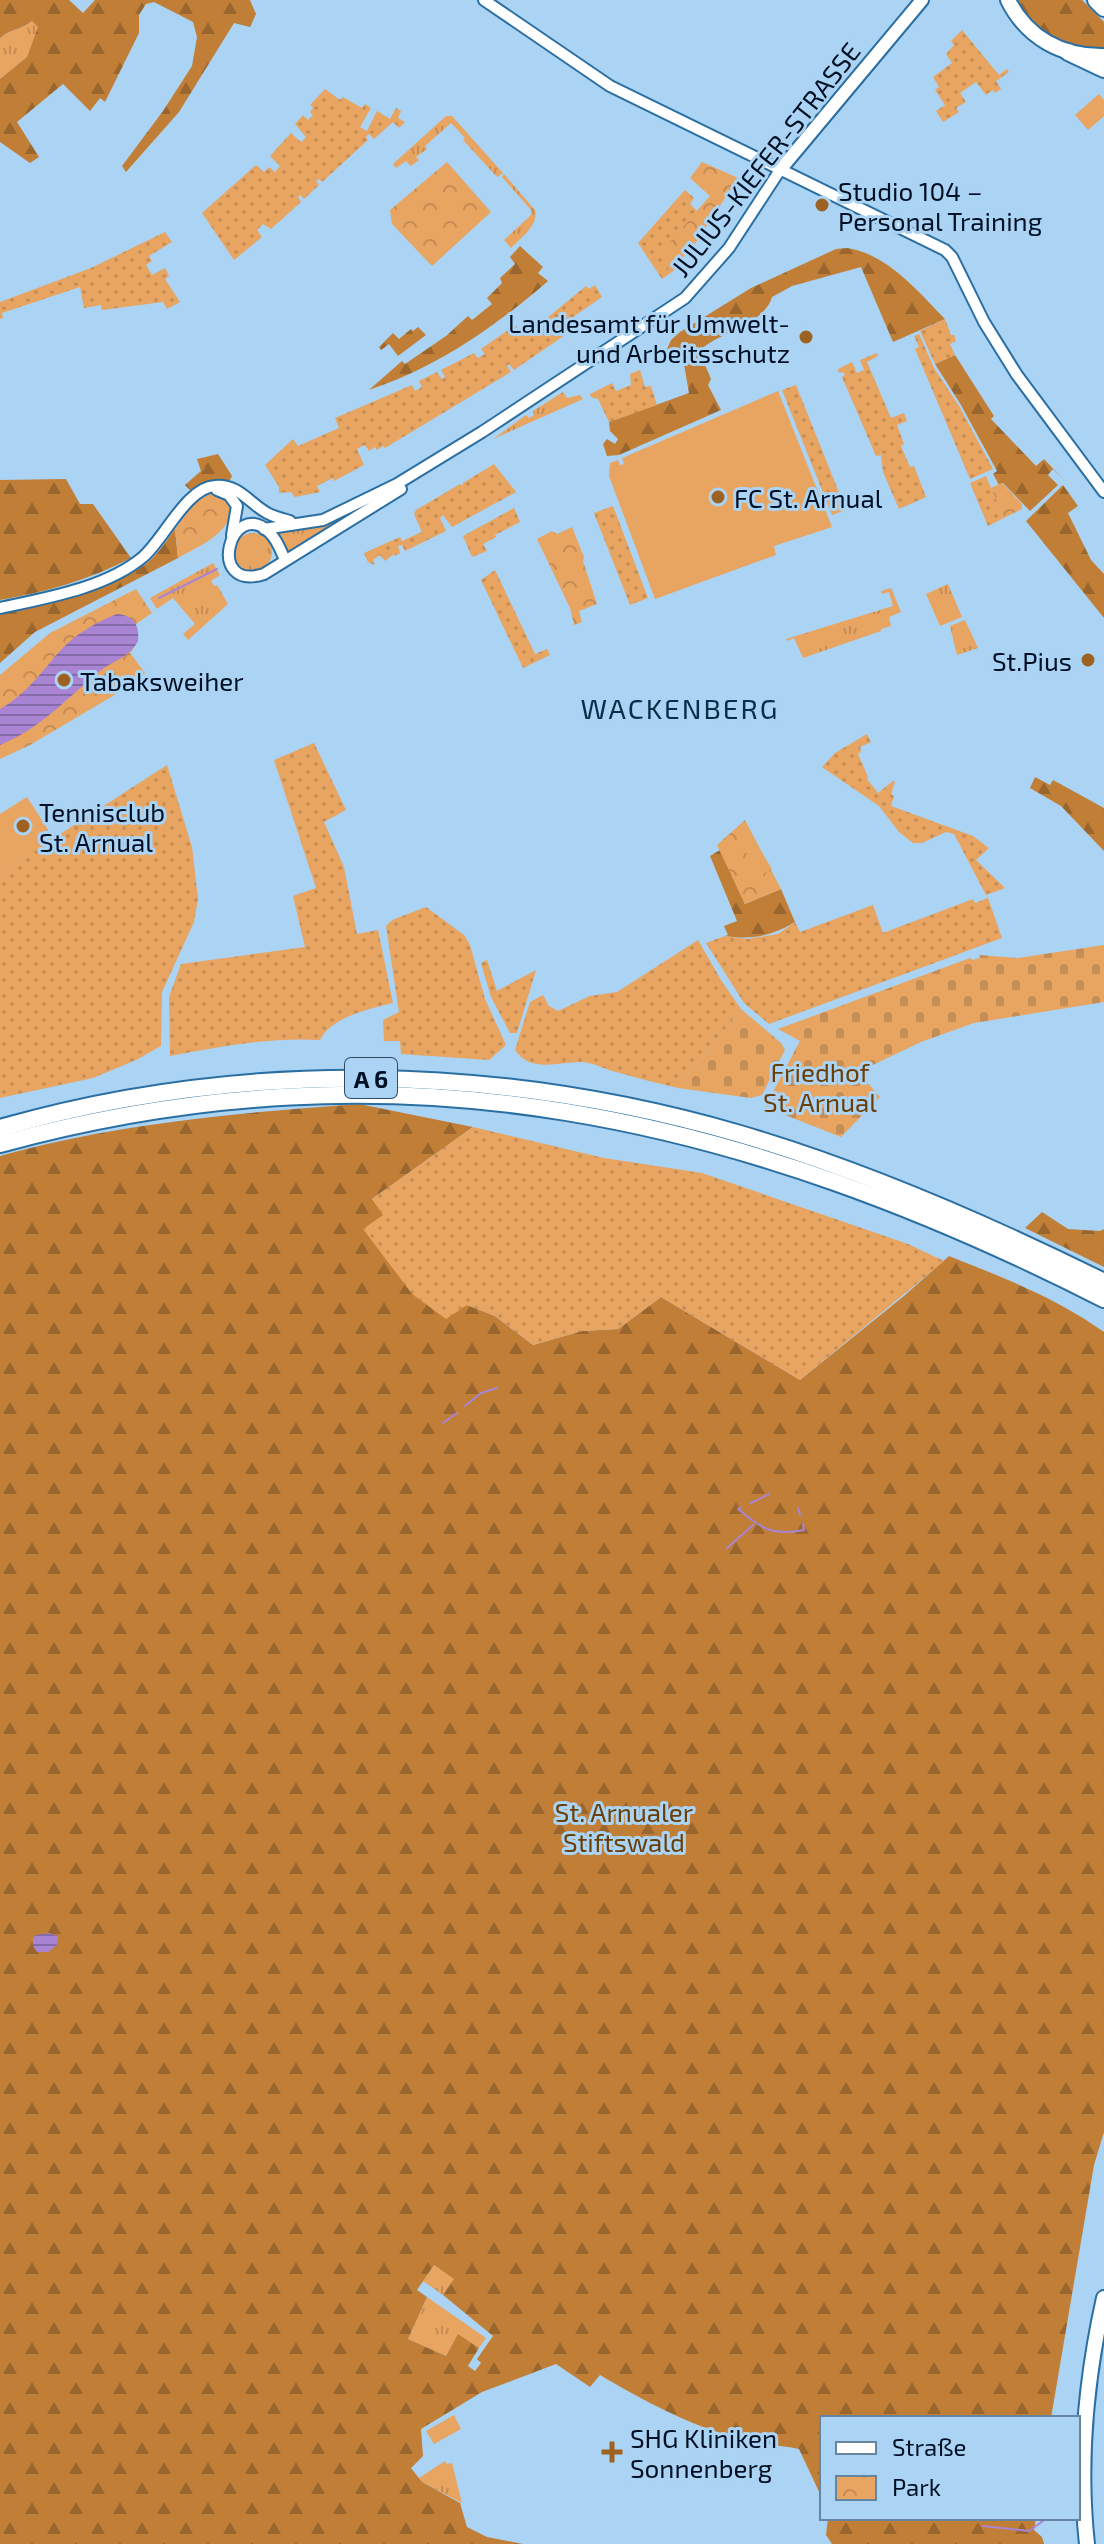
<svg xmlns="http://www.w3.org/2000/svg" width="1104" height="2544" font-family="'Exo 2',sans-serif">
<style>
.grass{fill:url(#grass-tufts)}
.forest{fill:url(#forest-firs);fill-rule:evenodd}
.cemetery{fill:url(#cemetery-stones)}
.park{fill:url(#park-crowns)}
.garden{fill:url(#garden-dots)}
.pitch{fill:#e8a461}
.water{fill:url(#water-rules)}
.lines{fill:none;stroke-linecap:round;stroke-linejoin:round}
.stream{stroke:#a884d3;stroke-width:2}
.tertiary-casing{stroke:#2b6fa2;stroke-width:14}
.secondary-casing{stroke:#2b6fa2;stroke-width:16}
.primary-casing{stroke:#2b6fa2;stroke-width:18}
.motorway-casing{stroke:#2b6fa2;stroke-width:20}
.tertiary{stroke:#fff;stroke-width:10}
.secondary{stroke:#fff;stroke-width:12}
.primary{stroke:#fff;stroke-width:14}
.motorway{stroke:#fff;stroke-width:16}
.poi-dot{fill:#9d6222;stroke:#abd3f4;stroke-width:3}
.labels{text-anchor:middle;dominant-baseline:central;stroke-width:6;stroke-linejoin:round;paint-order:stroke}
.shield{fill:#abd3f4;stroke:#334a62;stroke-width:2}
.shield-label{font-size:24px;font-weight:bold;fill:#001024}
.street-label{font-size:26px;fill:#001024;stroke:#abd3f4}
.poi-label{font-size:26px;fill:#001024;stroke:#abd3f4;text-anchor:start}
.park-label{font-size:26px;fill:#6b3e05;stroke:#abd3f4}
.neighbourhood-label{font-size:28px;letter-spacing:2px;fill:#072d47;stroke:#abd3f4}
</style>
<defs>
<pattern id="grass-tufts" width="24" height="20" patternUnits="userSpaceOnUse" patternTransform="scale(2)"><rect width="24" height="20" fill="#e8a461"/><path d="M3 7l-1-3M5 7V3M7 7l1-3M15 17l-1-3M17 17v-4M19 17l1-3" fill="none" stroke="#c58c54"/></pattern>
<pattern id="forest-firs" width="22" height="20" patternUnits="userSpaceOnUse" patternTransform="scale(2)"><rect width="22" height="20" fill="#c17e36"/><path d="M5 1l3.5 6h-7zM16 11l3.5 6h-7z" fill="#9a662d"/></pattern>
<pattern id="cemetery-stones" width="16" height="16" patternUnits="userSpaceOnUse" patternTransform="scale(2)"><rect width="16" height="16" fill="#e8a461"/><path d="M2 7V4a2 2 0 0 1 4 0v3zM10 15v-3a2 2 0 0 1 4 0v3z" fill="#c58c54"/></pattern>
<pattern id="park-crowns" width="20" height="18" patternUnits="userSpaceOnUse" patternTransform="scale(2)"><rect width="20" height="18" fill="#e8a461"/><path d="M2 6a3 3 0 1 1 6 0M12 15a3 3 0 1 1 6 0" fill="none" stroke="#c58c54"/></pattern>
<pattern id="garden-dots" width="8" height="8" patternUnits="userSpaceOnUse" patternTransform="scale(2)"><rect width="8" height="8" fill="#e8a461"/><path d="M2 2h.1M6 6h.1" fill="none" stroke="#c58c54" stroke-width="1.8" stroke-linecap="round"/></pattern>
<pattern id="water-rules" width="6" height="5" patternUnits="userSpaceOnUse" patternTransform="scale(2)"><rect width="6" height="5" fill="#a884d3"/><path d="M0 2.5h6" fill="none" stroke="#866bab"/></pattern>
</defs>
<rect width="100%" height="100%" fill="#abd3f4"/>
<g class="grass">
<path d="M 32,21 L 39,27 L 27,57 L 0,79 L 0,38 C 10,29 22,30 32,21 Z"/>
<path d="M 446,116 L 452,116 L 503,173 L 497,177 L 463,140 L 465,138 L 451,123 L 425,146 L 427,149 L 416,157 L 419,160 L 411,166 L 406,161 L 396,168 L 393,164 Z"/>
<path d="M 504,174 L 535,210 C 539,225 521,238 511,248 L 504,240 L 531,215 L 531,210 L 502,177 Z"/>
<path d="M 563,392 L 567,398 L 580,395 L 583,399 L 493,439 L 526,415 L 529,418 L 534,415 L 533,411 Z"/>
<path d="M 342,517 L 343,520 L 287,554 L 275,528 L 319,526 Z"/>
<circle cx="253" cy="552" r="19"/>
<path d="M 213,563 L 220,575 L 211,581 L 214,586 L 217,585 L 228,604 L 188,640 L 183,634 L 195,624 L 173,598 L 157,609 L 150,598 Z"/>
<path d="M 948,584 L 962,617 L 940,626 L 926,594 Z"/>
<path d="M 891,588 L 901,612 L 889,617 L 891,626 L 881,629 L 881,631 L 803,658 L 794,638 L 787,641 L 786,639 L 893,606 L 889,592 L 882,594 L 881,591 Z"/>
<path d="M 965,620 L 978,648 L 957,655 L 950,626 Z"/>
<path d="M 434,2265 L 455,2279 L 443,2295 L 423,2281 Z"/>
<path d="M 427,2297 L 486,2338 L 479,2348 L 458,2335 L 446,2356 L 408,2339 Z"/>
<path d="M 445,2461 L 447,2464 L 452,2463 L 462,2503 L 422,2482 L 419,2478 Z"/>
</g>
<g class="forest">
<path d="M 0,0 L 69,0 L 83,13 L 95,0 L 250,0 L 256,14 L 250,27 L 234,23 L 179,112 L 126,172 L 122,166 L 163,111 L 192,66 L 197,37 L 193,22 L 154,2 L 146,4 L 139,15 L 139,33 L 105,102 L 100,98 L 90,111 L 63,84 L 17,122 L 39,157 L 30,163 L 0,142 L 0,79 L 27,57 L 38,27 L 32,21 C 21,30 10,29 0,38 Z"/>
<path d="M 1014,0 L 1082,0 L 1104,22 L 1104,49 C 1095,51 1088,49 1079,47 C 1045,40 1034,27 1014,0 Z"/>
<path d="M 520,246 L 543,267 L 538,273 L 548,281 C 495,327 436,368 369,390 L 402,361 L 405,364 L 446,336 L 468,316 L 472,320 L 492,304 L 487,298 L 502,283 L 500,278 L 515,264 L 510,257 Z"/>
<path d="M 847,248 C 886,253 919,292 945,319 L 893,342 L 861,267 L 792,286 L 772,297 C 764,325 719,332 699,351 L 711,379 L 708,385 L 721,410 L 619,455 L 607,456 L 603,444 L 607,439 L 615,444 L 618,439 L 610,431 L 609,422 L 689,393 L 682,353 L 667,349 L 671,340 L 680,332 L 751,288 L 836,249 Z"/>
<path d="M 418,327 L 426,335 L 398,356 L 389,344 L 381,350 L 379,347 L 393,333 L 399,339 L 411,329 L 413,331 Z"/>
<path d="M 955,355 L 994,416 L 991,419 L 1036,466 L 1044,459 L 1064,480 L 1053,469 L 1048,475 L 1058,485 L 1030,511 L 1003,483 L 999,485 L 993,474 L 997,471 L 961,405 L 935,364 Z"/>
<path d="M 218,454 L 232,476 L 230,480 L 210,481 L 190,490 L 185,485 L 201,471 L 197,459 Z"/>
<path d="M 66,479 L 80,504 L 93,504 L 131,558 C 89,580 46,592 0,600 L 0,480 Z"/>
<path d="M 1063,485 L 1078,506 L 1068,513 L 1091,560 L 1104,574 L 1104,618 L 1026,521 Z"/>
<path d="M 175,529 L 178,558 L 35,632 L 0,663 L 0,614 C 42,606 113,589 147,563 C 158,554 166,541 175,529 Z"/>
<path d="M 1035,777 L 1050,785 L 1053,780 L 1104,808 L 1104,851 L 1061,806 L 1030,788 Z"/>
<path d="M 720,850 L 745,904 L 781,889 L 795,922 C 772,936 752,940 725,936 L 728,935 L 724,926 L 737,921 L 710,856 Z"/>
<path d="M 359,1104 L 473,1127 L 372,1199 L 467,1305 L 495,1316 L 533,1345 L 582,1331 L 618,1329 L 661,1297 L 800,1380 L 904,1296 L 949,1256 C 1002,1277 1057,1298 1104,1332 L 1104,2132 L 1094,2165 L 1051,2418 L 822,2418 L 822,2498 L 799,2449 C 778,2445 757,2443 737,2438 C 689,2425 642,2400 600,2375 L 590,2387 L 556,2364 L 482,2392 L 421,2429 L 423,2456 L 411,2468 L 422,2482 L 460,2503 L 467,2527 L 487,2537 L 523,2544 L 0,2544 L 0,1156 C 117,1123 238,1113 359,1104 ZM 434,2265 L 454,2279 L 443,2295 L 493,2336 L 477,2359 L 481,2363 L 475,2371 L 468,2366 L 479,2348 L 458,2334 L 446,2356 L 408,2339 L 427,2297 L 417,2290 Z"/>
<path d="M 1042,1212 L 1068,1229 L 1100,1231 L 1104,1229 L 1104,1267 L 1025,1228 Z"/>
<path d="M 828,2518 L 1036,2518 L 1034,2530 L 1042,2537 L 1044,2544 L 832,2544 L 826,2535 Z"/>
</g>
<g class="cemetery">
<path d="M 1104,945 L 1104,1002 L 974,1023 L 921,1042 L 858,1072 L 880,1097 L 841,1137 L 765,1107 L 800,1041 L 778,1029 L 970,958 L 973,960 L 980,958 L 979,955 L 1018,958 Z"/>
<path d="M 741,1009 L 781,1043 L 785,1050 L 762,1095 L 751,1098 L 678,1088 Z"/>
</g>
<g class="park">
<path d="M 447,162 L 491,212 L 432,266 L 392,224 L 390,210 Z"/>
<path d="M 702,162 L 738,178 L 695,244 L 682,259 L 683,261 L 672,272 L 667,267 L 662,250 L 710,196 L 690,178 Z"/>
<path d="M 1002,483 L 1022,504 L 1022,509 L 1004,518 L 991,488 Z"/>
<path d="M 210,494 L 224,496 L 233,507 C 228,535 201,545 178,558 L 175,529 L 195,502 Z"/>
<path d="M 572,527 L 584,557 L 583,561 L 597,604 L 579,611 L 582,622 L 574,625 L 570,608 L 537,539 L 552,531 L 557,534 Z"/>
<path d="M 136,589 L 152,613 L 136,624 L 138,641 L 130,653 L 145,673 L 128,687 L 30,745 L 0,759 L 0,675 L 50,633 Z"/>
<path d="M 745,820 L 781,889 L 745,904 L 717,845 Z"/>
</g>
<g class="garden">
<path d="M 962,30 L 999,75 L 1007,69 L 1009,72 L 996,81 L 1001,89 L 995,93 L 993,90 L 986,95 L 976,82 L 960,93 L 966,102 L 956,108 L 959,112 L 943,122 L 936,111 L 945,105 L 935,90 L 939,87 L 933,77 L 952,63 L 946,54 L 954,45 L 951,41 Z"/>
<path d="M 325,89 L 340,100 L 343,97 L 362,108 L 365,104 L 371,108 L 360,127 L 367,131 L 377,111 L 390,119 L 396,108 L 401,111 L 398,118 L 405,122 L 399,128 L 393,122 L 374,139 L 369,134 L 366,137 L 368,140 L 322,182 L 319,179 L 316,181 L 319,185 L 304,199 L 300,195 L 298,197 L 301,202 L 271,229 L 263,224 L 257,230 L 262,237 L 234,260 L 202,213 L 256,165 L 264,172 L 269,167 L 275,172 L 280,166 L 270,156 L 291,133 L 301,142 L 306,137 L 295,124 L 303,115 L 308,120 L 313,115 L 310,112 L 313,108 L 310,105 Z"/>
<path d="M 685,190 L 694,198 L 690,204 L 697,211 L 663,250 L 674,261 L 667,267 L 672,272 L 662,279 L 638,243 Z"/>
<path d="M 165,232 L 172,242 L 149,256 L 152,261 L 146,265 L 152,275 L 165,268 L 169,276 L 165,279 L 180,302 L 167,309 L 163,302 L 102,310 L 101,305 L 84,308 L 80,287 L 2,313 L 3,318 L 0,319 L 0,302 L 91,268 Z"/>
<path d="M 595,285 L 602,297 L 563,324 L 567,331 L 565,335 L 514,370 L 509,364 L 507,366 L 511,372 L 385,448 L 383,446 L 377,450 L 375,447 L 369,451 L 365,445 L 357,449 L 364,465 L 334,481 L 333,478 L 317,486 L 320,492 L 295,497 L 291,492 L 279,493 L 279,487 L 265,465 L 293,439 L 298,446 L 339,428 L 335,418 L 412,385 L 415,391 L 422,387 L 419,381 L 437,372 L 442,379 L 445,377 L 441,370 L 474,353 L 478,358 L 485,354 L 481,349 L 515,325 L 525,336 L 586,286 L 589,289 Z"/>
<path d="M 945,319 L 951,335 L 954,335 L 956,341 L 950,344 L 955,355 L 935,364 L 920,331 Z"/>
<path d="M 919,334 L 934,368 L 959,406 L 993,469 L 970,479 L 915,349 L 919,347 L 914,336 Z"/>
<path d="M 877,353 L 878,356 L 867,362 L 891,418 L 904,413 L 907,421 L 897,425 L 904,444 L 901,446 L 910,467 L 914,466 L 926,497 L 899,509 L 883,472 L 881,455 L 876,456 L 842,377 L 845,375 L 843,372 L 839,373 L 838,369 L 852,362 L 857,373 L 864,370 L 860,360 Z"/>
<path d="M 640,370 L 645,387 L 651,386 L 657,405 L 609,422 L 598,399 L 591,397 L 590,394 L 612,383 L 616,391 L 631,385 L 630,374 Z"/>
<path d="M 796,385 L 846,510 L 832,515 L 782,390 Z"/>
<path d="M 494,464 L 516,492 L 452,527 L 443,515 L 440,518 L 446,531 L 405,551 L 402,545 L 398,546 L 400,553 L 395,556 L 394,554 L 385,561 L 380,555 L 373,560 L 375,565 L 368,562 L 364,553 L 400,537 L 402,541 L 422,532 L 414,514 L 416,510 L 460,484 L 462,486 L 463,483 Z"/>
<path d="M 986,476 L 1004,518 L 988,526 L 970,483 Z"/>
<path d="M 613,506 L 648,598 L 630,605 L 594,513 Z"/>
<path d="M 514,508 L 520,522 L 495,535 L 496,537 L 483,544 L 487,551 L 472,557 L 463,536 Z"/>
<path d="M 495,570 L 535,654 L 547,649 L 550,655 L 523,668 L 481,580 Z"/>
<path d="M 867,734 L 871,742 L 860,747 L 861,752 L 858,754 L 868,777 L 867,779 L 878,793 L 893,781 L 895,782 L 891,794 L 894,796 L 891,806 L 973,836 L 989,848 L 976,860 L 1005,888 L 986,895 L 954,834 L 946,832 L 922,843 L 913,843 L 899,832 L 879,806 L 822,767 L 835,753 Z"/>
<path d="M 314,743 L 346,810 L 324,822 L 344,867 L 357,934 L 378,930 L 393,1003 C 369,1009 331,1017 320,1040 C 269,1037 219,1047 170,1056 L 169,997 L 181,964 L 305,947 L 293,896 L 316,888 L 274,760 Z"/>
<path d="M 167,765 L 192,847 L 198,899 L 194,922 L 162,992 L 161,1046 L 136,1060 L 93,1078 L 0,1098 L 0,873 Z"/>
<path d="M 988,898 L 1002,938 L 769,1024 L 744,1003 L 706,943 L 725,936 L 747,939 L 778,934 L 795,922 L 800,932 L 873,905 L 883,933 L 973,899 L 975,903 Z"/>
<path d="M 426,907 L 464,935 L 470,945 L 485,999 L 506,1045 L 489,1060 L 401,1054 L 400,1041 L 384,1041 L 383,1020 L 399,1012 L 386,926 L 392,920 Z"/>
<path d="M 698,940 L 721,980 L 741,1009 L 678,1088 C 657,1083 637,1078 616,1072 C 604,1069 593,1062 580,1062 C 558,1062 530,1073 515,1050 L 530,1002 L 543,995 L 549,1006 L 558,1011 L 590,996 L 617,992 Z"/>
<path d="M 487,960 L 497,991 L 536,970 L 517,1033 L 510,1033 L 491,997 L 481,963 Z"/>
<path d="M 473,1127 L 604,1158 L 702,1173 L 908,1244 L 944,1261 L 800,1380 L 661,1297 L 618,1329 L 582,1331 L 533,1345 L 495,1316 L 467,1305 L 446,1319 L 412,1294 L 363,1229 L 383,1215 L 372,1199 Z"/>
</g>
<g class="pitch">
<path d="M 1099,94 L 1104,100 L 1104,116 L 1088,130 L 1075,115 Z"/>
<path d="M 778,391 L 832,527 L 774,546 L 776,555 L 655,599 L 609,476 L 610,463 L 618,460 L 620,465 L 624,464 L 622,458 Z"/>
<path d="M 27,797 L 54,839 L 0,873 L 0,814 Z"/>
<path d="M 750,833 L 772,869 L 759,876 L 739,839 Z"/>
<path d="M 454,2415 L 461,2429 L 434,2444 L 426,2431 Z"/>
</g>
<g class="water">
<path d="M 117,614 C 133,615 140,625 138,641 C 129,658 114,660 100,671 C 67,698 40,729 0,745 L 0,709 C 26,694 40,674 59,652 C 74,635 96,622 117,614 Z"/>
<path d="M 49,1933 L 58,1936 L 57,1945 L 48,1952 L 37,1952 L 33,1946 L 33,1938 L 36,1935 Z"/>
</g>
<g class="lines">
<g class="stream">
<path d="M 159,598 L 217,569"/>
<path d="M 465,1406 L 481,1393 L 497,1388"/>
<path d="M 443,1423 L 457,1413"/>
<path d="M 751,1503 L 769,1494"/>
<path d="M 741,1508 L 738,1509 C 762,1529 772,1536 804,1530 L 803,1524"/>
<path d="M 798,1508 L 800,1515"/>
<path d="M 727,1548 L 753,1525"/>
<path d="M 983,2526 L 1029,2531 L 1047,2518"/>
</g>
<g class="tertiary-casing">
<g id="tertiary">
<path d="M 484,0 L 610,86 L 945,250 L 952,257 L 984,322 L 1017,375 L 1104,492"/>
<path d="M 217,490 L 229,495 L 237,506 L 232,535"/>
<path d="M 264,529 L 323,520 L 397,484 L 482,432 L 685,298 L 729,248 L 780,170"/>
<path d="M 285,560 C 281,551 277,539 269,532 C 230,496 205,593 264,574 L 401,489"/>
<path d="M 0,608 C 46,598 106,588 143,557 C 164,539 187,487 215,486 C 239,484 249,503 267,513 C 274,517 283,519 290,521"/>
</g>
</g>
<g class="secondary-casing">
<path id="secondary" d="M 780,170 L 922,0"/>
</g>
<g class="primary-casing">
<g id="primary">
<path d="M 1008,0 C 1027,38 1062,57 1104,56"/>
<path d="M 1087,2544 C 1078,2462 1086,2379 1104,2298"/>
</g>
</g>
<g class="motorway-casing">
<g id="motorway">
<path d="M 1096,0 L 1104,8"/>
<path d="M 1068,52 L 1104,69"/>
<path d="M 0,1128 C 241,1059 499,1064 740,1134 C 866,1171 987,1224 1104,1282"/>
<path d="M 0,1144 C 399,1035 743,1116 1104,1299"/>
</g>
</g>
<use href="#tertiary" class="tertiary"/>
<use href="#secondary" class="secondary"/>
<use href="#primary" class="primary"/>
<use href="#motorway" class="motorway"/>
</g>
<g class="poi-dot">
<circle cx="822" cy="205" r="8"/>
<circle cx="806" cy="337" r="8"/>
<circle cx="718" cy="497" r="8"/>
<circle cx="1088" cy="660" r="8"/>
<circle cx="64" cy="680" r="8"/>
<circle cx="23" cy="826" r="8"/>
<path d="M608 2440h8v8h8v8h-8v8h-8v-8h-8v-8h8z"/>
</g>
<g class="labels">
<rect class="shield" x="345" y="1058" width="52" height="40" rx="6"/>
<g class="shield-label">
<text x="371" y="1078">A 6</text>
</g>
<g class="street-label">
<text transform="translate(765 159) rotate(-52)">JULIUS-KIEFER-STRASSE</text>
</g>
<g class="poi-label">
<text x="838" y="190">Studio 104 –<tspan x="838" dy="30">Personal Training</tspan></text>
<text x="790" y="322" text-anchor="end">Landesamt für Umwelt-<tspan x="790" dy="30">und Arbeitsschutz</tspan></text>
<text x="734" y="497">FC St. Arnual</text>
<text x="1072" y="660" text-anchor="end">St.Pius</text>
<text x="80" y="680">Tabaksweiher</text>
<text x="39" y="811">Tennisclub<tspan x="39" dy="30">St. Arnual</tspan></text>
<text x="630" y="2437">SHG Kliniken<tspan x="630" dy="30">Sonnenberg</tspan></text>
</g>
<g class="park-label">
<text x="820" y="1071">Friedhof<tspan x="820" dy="30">St. Arnual</tspan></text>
<text x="624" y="1811">St. Arnualer<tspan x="624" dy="30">Stiftswald</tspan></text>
</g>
<g class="neighbourhood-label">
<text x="680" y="708">WACKENBERG</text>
</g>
</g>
<rect x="820" y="2416" width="260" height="104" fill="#abd3f4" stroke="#6785a1" stroke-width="2"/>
<rect x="836" y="2442" width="40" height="12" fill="#ffffff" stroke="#6785a1" stroke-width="2"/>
<text x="892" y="2456" font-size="24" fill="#001024">Straße</text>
<rect x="836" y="2476" width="40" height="24" fill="url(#park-crowns)" stroke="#6785a1" stroke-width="2"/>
<text x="892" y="2496" font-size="24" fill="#001024">Park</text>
</svg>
